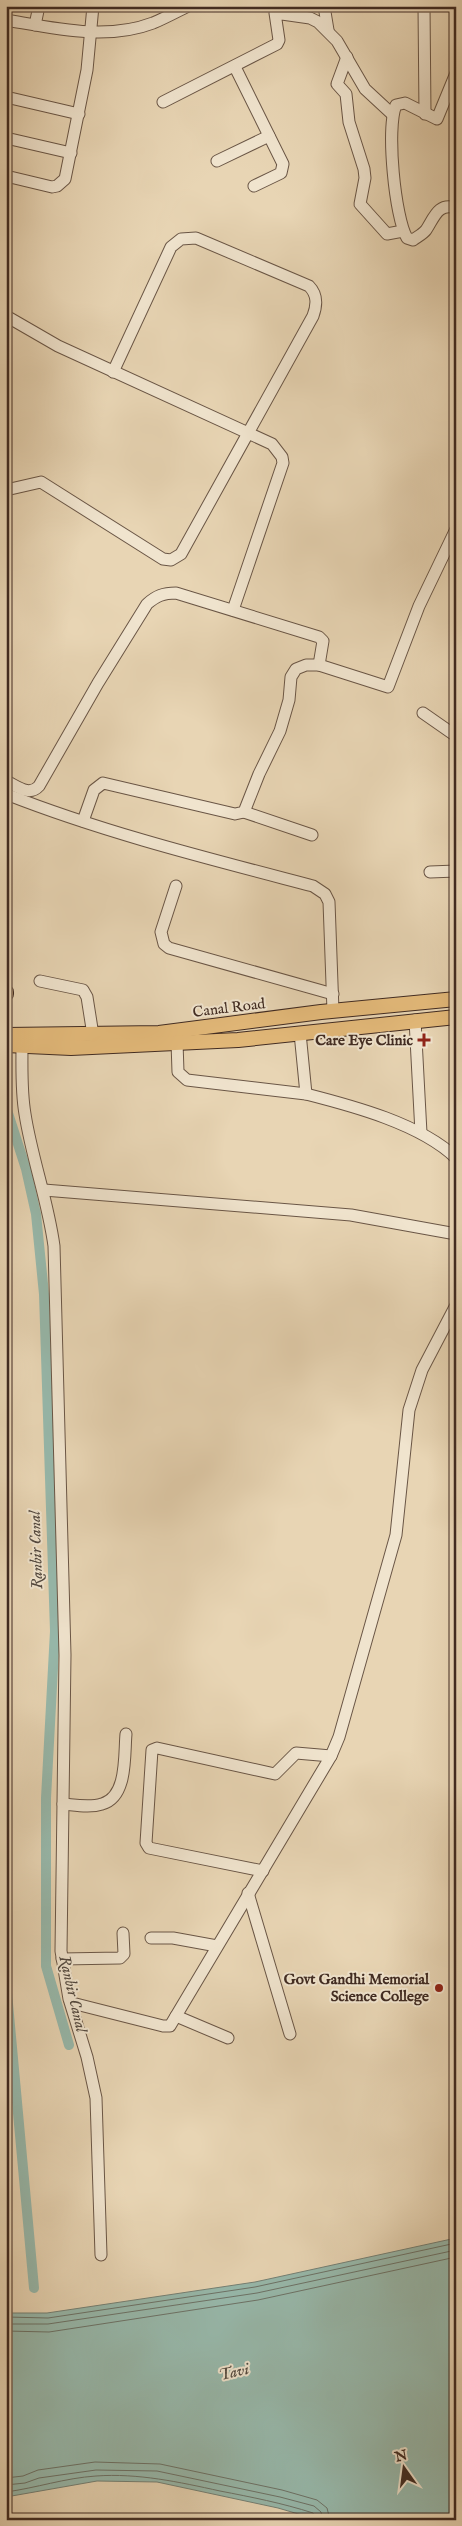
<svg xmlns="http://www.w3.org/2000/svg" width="462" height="2526" font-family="'IM FELL English',serif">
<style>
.water{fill:#97b9ac;stroke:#748075}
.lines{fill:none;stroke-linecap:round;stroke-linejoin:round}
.shore{stroke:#6c7267;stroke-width:1}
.canal{stroke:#97b9ac;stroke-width:10}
.minor-casing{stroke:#6a5646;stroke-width:13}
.major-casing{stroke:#402b22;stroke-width:16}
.minor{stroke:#f0e4ce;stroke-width:11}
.major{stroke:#e4ba7a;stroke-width:14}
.poi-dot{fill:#8f2418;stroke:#f0e4ce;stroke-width:2}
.labels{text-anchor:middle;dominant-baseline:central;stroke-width:4;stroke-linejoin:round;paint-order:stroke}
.street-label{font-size:15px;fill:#402b22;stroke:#f0e4ce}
.poi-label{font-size:15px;font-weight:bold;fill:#402b22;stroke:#f0e4ce;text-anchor:end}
.water-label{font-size:16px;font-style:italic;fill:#51473e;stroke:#f0e4ce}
</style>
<rect width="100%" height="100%" fill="#e8d5b4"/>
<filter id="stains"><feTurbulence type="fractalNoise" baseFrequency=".004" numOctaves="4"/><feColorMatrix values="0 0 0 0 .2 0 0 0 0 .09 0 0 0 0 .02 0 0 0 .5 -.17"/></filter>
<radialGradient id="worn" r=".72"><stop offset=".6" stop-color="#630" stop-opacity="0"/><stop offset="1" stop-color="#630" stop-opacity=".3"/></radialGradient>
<path class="water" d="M 456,2238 L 456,2520 L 319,2520 L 278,2508 L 157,2482 L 97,2481 L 6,2497 L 6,2313 L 47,2313 L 255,2282 Z"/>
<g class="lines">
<g class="shore">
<path d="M 6,2317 L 48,2318 L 255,2287 L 456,2243"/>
<path d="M 6,2324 L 48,2324 L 257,2293 L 456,2250"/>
<path d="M 6,2331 L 49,2332 L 258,2300 L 456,2257"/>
<path d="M 6,2478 L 23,2476 L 38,2470 L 95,2462 L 160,2464 L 282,2490 L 317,2500 L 327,2508 L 330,2520"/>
<path d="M 6,2485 L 25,2483 L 39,2478 L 96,2470 L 157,2471 L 280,2497 L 314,2506 L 321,2512 L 323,2520"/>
<path d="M 6,2492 C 36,2488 65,2478 96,2476 C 138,2473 179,2482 220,2491 C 251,2497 282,2503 313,2513 L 316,2520"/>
</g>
<g class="canal">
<path d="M 6,1055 L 7,1110 L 26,1169 L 36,1214 L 44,1294 L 55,1631 L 46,1798 L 46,1966 L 69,2045"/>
<path d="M 6,1982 L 34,2288"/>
</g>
<g class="minor-casing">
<g id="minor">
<path d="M 324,6 L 328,30"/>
<path d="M 424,6 L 425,114"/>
<path d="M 6,20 C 53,28 106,41 153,23 C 165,18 176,12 188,6"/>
<path d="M 35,25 L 39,6"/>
<path d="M 347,57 L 337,84 L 346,94 L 349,122 L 364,169 L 365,178 L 360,204 L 387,234 L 403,231"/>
<path d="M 235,67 L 283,164 L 281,173 L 254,186"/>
<path d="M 456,73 L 437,119 L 405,103 L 396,105 C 386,128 395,218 407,238 L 413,240 C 417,237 423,234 426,230 C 434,218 438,202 456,208"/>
<path d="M 6,97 L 79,114"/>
<path d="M 163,102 L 277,44 L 279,40 L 275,13 L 310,18 L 318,22 L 337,41 L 365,89 L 392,114"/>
<path d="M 6,138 L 71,153"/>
<path d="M 217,161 L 269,136"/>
<path d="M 6,176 L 52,187 L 57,186 L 65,179 L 87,70 L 93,6"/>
<path d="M 6,316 L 58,346 L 272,444 L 282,457 L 283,463 L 233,610"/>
<path d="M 6,490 L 41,482 L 163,559 L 171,560 L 181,554 L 313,316 C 317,305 318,295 309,286 L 196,238 L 181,239 L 171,247 L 113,372"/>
<path d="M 423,713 L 456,736"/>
<path d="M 6,781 C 17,786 29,797 39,786 L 98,683 L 147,604 C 156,596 163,593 176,593 L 319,637 L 323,641 L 319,665"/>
<path d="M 6,794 C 105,833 210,859 313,886 L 325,894 L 329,902 L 333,1011"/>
<path d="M 244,812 L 312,835"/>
<path d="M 83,821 L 94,790 L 103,783 L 235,814 L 244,812 L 259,774 L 280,731 L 289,700 L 291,677 L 296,669 L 306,665 L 319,665 L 388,687 L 419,606 L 456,529"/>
<path d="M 430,872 L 456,871"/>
<path d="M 176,886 L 161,932 L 164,944 L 169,948 L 333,994"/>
<path d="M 40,981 L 83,990 L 87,997 L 93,1035"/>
<path d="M 415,1020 L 421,1133"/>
<path d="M 300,1033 L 306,1094"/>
<path d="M 177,1042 L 178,1072 L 187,1080 L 306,1094 C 353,1106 421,1124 456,1158"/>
<path d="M 22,1045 C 22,1068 21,1091 25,1114 C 32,1159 48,1201 54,1246 L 65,1655 L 61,1951 L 69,1999 L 72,2003 L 163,2026 L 170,2026 L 331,1756 L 339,1737 L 396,1535 L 409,1410 L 422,1370 L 456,1305"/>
<path d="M 44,1190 L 351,1215 L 456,1234"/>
<path d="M 63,1804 C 75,1805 90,1808 102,1804 C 128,1797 124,1754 126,1734"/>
<path d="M 263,1871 L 149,1848 L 146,1843 L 152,1750 L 157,1748 L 275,1774 L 296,1753 L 331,1756"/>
<path d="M 248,1893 L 290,2034"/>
<path d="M 151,1938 L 173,1938 L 217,1946"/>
<path d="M 62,1959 L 120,1958 L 124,1954 L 123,1933"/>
<path d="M 70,2002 L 87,2057 L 96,2098 L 101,2255"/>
<path d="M 176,2016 L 228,2038"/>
</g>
</g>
<g class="major-casing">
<g id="major">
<path d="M 6,992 L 6,994"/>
<path d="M 6,1035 L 159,1033 L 321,1012 L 456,999"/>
<path d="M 6,1045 L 71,1048 L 238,1040 L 456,1017"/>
</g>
</g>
<use href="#minor" class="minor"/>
<use href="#major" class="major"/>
</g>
<g class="poi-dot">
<path d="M421.5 1032.5h5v5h5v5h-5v5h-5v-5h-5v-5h5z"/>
<circle cx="439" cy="1988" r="5"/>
</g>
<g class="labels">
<g class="street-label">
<text transform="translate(229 1008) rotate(-7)">Canal Road</text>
</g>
<g class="poi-label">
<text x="413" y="1040">Care Eye Clinic</text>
<text x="429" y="1979">Govt Gandhi Memorial<tspan x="429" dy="17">Science College</tspan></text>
</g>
<g class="water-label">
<text transform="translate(37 1550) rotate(-92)">Ranbir Canal</text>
<text transform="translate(72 1994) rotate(77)">Ranbir Canal</text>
<text transform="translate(234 2373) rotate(-13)">Tavi</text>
</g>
</g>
<rect width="462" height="2526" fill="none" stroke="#e8d5b4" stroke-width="25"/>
<rect x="8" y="8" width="447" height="2511" fill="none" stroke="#402b22" stroke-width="2.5"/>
<rect x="12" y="12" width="437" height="2501" fill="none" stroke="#402b22"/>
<g transform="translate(404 2468) rotate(346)" stroke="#f0e4ce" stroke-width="4" paint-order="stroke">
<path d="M0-4L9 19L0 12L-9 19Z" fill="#402b22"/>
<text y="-8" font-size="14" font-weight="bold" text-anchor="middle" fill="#402b22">N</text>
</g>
<rect width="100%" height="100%" filter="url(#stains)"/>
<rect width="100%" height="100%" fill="url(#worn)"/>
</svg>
